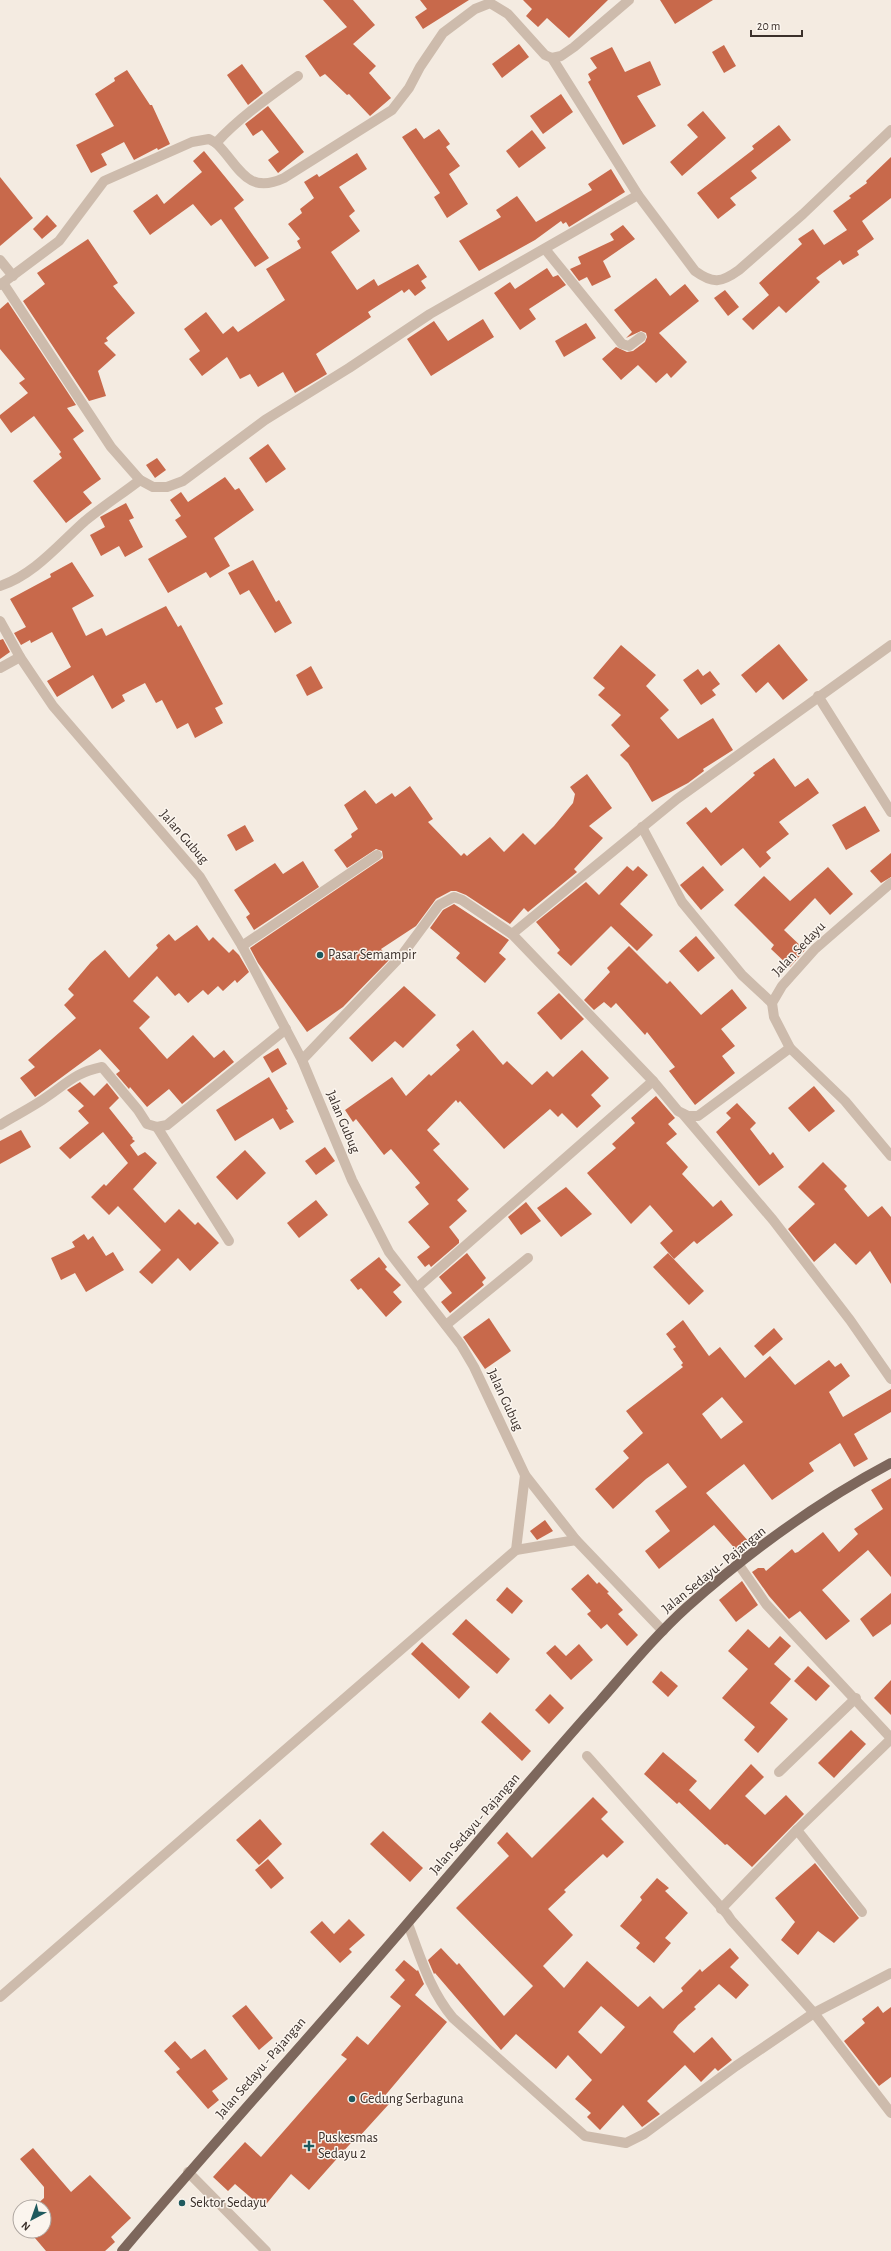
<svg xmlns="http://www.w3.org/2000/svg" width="891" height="2251" font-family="'Alegreya Sans',sans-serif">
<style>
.building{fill:#c8694b;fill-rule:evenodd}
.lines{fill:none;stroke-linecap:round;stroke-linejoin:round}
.minor{stroke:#cdbbac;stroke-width:10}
.primary{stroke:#7d675c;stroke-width:10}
.poi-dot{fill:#1f5a5e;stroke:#fbf5ee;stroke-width:1.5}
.labels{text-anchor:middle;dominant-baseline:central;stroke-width:3;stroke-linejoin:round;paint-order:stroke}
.street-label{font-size:14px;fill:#3b302b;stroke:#fbf5ee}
.poi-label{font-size:14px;fill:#3b302b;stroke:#fbf5ee;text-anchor:start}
</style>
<rect width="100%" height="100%" fill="#f4ebe1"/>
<g class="building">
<path d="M 323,0 L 353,0 L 375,25 L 353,44 L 376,66 L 369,73 L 391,98 L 370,116 L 349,94 L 347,95 L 325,74 L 320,77 L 305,56 L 347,27 Z"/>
<path d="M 420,0 L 469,0 L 423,29 L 415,17 L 427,9 Z"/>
<path d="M 523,0 L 608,0 L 569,38 L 547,18 L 538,27 L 526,16 L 532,9 Z"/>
<path d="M 660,0 L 713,0 L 675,24 Z"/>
<path d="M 519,44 L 529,57 L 502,78 L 492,64 Z"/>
<path d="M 724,45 L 736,66 L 724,73 L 712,52 Z"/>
<path d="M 612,47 L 625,72 L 650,61 L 661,85 L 637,96 L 656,126 L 623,145 L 588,82 L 591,80 L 588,74 L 597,68 L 590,58 Z"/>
<path d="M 242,64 L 263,93 L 248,105 L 227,75 Z"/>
<path d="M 127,70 L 150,105 L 152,105 L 170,144 L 158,150 L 157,148 L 134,160 L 124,142 L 101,154 L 107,165 L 91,173 L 76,145 L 114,126 L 95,94 L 115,81 L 114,78 Z"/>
<path d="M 561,94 L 573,112 L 543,134 L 530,116 Z"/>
<path d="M 268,106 L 304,152 L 278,173 L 268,160 L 279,152 L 262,130 L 253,136 L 245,124 Z"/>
<path d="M 703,111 L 726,138 L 682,176 L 670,162 L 698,137 L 687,125 Z"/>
<path d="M 779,125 L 791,140 L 751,171 L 757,178 L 730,198 L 736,205 L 718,219 L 697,193 L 754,149 L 752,146 Z"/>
<path d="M 416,128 L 424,139 L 439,129 L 450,144 L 446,147 L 460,166 L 449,174 L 468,204 L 447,218 L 434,197 L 440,193 L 402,137 Z"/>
<path d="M 532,130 L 546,148 L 519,168 L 506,151 Z"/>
<path d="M 204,151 L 244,200 L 234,208 L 269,258 L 255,267 L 221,219 L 211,226 L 193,204 L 150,235 L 133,211 L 157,194 L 164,204 L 202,172 L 193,161 Z"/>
<path d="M 357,153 L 367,169 L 339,187 L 355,211 L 349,216 L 360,231 L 331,252 L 357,290 L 374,279 L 378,286 L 418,264 L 427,277 L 421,281 L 426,288 L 415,296 L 409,289 L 404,293 L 402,290 L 368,312 L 371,317 L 316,354 L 327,374 L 295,393 L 283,372 L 258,387 L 250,374 L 240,379 L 227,357 L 202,376 L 189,359 L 200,351 L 184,329 L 206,312 L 223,334 L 233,326 L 238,332 L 285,300 L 266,269 L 301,248 L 297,241 L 300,239 L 288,224 L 302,213 L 300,209 L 314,198 L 304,182 L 317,174 L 319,177 Z"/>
<path d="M 891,157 L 891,198 L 862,221 L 874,239 L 857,251 L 859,255 L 843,265 L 840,260 L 816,278 L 820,282 L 786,313 L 779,306 L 753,330 L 742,319 L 769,295 L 759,283 L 802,244 L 798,239 L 813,229 L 824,245 L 847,230 L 833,211 L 851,198 L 849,196 L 867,183 L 866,181 Z"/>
<path d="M 611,169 L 625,192 L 569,227 L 566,222 L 563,224 L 561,221 L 535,240 L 479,271 L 459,241 L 501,217 L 496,210 L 517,196 L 536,222 L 592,190 L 588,184 Z"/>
<path d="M 0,177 L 33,218 L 0,246 Z"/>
<path d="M 47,215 L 57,226 L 42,239 L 33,229 Z"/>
<path d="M 623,225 L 635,239 L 603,261 L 611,277 L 592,286 L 587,277 L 579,281 L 570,269 L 581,264 L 578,257 L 614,240 L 610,234 Z"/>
<path d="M 88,239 L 118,283 L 113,286 L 135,313 L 106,338 L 108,341 L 104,343 L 116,355 L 98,371 L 106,396 L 89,401 L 23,301 L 45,284 L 37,273 Z"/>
<path d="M 547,268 L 553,277 L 558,275 L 566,285 L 529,309 L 536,319 L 520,330 L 494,293 L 510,282 L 515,289 Z"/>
<path d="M 656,278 L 670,296 L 685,284 L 699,301 L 659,333 L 687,362 L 671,378 L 667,373 L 656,383 L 638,365 L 621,380 L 602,359 L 616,347 L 627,352 L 633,351 L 645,342 L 647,337 L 646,333 L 641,331 L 626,338 L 632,332 L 614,310 Z"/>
<path d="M 725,290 L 739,307 L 728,316 L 714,298 Z"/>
<path d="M 8,302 L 76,405 L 67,408 L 84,431 L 73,439 L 101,479 L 83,492 L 92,503 L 66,523 L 33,481 L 62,458 L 59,454 L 61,452 L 34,416 L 11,433 L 0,418 L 0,415 L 28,393 L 19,383 L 25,379 L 0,349 L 0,309 Z"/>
<path d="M 483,319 L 494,337 L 431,376 L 407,339 L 434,321 L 448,341 Z"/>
<path d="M 586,323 L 596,338 L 564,357 L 555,341 Z"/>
<path d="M 268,444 L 286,469 L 266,483 L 249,458 Z"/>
<path d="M 157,458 L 166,470 L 155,478 L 146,465 Z"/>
<path d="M 225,477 L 235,490 L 239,488 L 254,510 L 214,538 L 230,566 L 210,578 L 206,572 L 168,593 L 148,559 L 187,537 L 175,520 L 181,516 L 170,500 L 181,492 L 188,502 Z"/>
<path d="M 126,503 L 134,518 L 129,520 L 143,547 L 125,557 L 119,546 L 101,556 L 90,535 L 105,527 L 100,517 Z"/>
<path d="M 253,560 L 276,602 L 279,600 L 292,623 L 275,633 L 249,590 L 240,595 L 228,573 Z"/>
<path d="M 72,562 L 94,596 L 72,608 L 86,636 L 102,628 L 106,636 L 166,606 L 178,627 L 181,625 L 223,704 L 215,708 L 223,723 L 195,738 L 188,723 L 177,729 L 162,700 L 156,703 L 145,683 L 122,695 L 125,701 L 112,709 L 93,675 L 57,697 L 47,681 L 71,667 L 52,632 L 31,643 L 30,640 L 21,645 L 14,633 L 26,627 L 10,599 L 51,577 L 50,574 Z"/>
<path d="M 3,639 L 10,652 L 0,659 L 0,640 Z"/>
<path d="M 779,644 L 808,680 L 783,700 L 768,682 L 756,693 L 741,675 Z"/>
<path d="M 621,645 L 656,675 L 646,686 L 669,710 L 660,718 L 678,739 L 713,718 L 733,750 L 703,769 L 704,771 L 688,783 L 652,802 L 628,763 L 620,755 L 630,746 L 611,725 L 621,715 L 598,695 L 605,688 L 593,678 Z"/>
<path d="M 311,666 L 323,688 L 307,696 L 296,675 Z"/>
<path d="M 698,669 L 703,676 L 710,671 L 720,684 L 712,690 L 716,695 L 701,705 L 683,680 Z"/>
<path d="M 774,758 L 795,787 L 808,778 L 819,793 L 779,822 L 789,834 L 766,852 L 771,858 L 760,868 L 743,848 L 721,866 L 686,823 L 706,807 L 711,813 L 755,775 L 753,773 Z"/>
<path d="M 587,774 L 612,808 L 589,826 L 603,838 L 574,869 L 577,872 L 528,912 L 524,908 L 510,924 L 466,895 L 456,891 L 451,891 L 436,899 L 416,926 L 381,949 L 389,960 L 343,1007 L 307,1032 L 258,963 L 250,948 L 383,858 L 382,851 L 376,849 L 347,868 L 334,850 L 352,837 L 351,834 L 358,829 L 344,805 L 365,790 L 376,804 L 392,793 L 395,797 L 410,786 L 433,819 L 428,822 L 461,856 L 464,853 L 467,856 L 490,837 L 504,852 L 523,833 L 535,845 L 554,826 L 573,803 L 575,794 L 570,787 Z"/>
<path d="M 865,806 L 880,831 L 846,850 L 832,825 Z"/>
<path d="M 245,825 L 254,841 L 236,851 L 227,835 Z"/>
<path d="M 891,853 L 891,877 L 881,883 L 870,871 Z"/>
<path d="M 303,861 L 319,887 L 254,930 L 246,917 L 250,914 L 234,890 L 275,863 L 283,874 Z"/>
<path d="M 627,866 L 633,871 L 638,866 L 648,875 L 620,904 L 653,935 L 637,951 L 611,926 L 571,966 L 557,953 L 560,950 L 536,922 L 586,882 L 599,895 Z"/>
<path d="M 703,866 L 724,890 L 701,910 L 680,885 Z"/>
<path d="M 828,867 L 853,894 L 830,915 L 815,898 L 784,930 L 805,950 L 790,967 L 771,949 L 774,945 L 734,905 L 764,876 L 790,901 Z"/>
<path d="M 454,904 L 509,940 L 499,953 L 506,959 L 485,983 L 456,958 L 460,953 L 430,928 L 443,910 Z"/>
<path d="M 197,925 L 209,941 L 213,937 L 229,953 L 233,949 L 239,955 L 249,972 L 237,983 L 235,980 L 223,991 L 218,986 L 208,995 L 203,990 L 188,1003 L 179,993 L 175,996 L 157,976 L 133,1001 L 150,1017 L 139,1028 L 167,1059 L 193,1035 L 214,1058 L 224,1050 L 234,1062 L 182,1104 L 169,1089 L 147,1107 L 130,1087 L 129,1089 L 116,1074 L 120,1071 L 100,1049 L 35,1097 L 20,1078 L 35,1067 L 28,1060 L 76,1018 L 64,1005 L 74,995 L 68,989 L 91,962 L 105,950 L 129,978 L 158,948 L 156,945 L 169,934 L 175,941 Z"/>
<path d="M 696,936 L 715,958 L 698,972 L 679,951 Z"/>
<path d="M 629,946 L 667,984 L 670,981 L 701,1015 L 732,989 L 747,1008 L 721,1029 L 735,1046 L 722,1056 L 735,1073 L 695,1105 L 669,1071 L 675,1067 L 647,1032 L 645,1035 L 616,1003 L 611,1008 L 604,1002 L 594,1010 L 584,1000 L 610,972 L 607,968 Z"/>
<path d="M 404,986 L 436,1015 L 403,1048 L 395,1041 L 372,1062 L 349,1038 Z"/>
<path d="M 559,993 L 584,1019 L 561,1040 L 537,1013 Z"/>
<path d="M 473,1030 L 503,1065 L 507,1061 L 532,1085 L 547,1071 L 553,1077 L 582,1050 L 609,1078 L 591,1095 L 601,1106 L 577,1128 L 562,1113 L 558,1117 L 550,1109 L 504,1149 L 460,1101 L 458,1103 L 456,1100 L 427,1130 L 440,1144 L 433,1150 L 469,1189 L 457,1200 L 467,1211 L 449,1227 L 459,1240 L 459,1243 L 431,1267 L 429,1264 L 425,1267 L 417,1257 L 430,1247 L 408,1222 L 429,1204 L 415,1187 L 420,1183 L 391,1149 L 384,1155 L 356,1119 L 353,1122 L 345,1110 L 392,1077 L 406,1096 L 429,1074 L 431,1076 L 460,1050 L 456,1045 Z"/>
<path d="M 278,1048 L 287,1064 L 272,1073 L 263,1057 Z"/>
<path d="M 269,1077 L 288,1109 L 286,1110 L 294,1122 L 280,1130 L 273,1118 L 235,1141 L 216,1110 Z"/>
<path d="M 80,1082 L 94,1096 L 107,1083 L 119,1098 L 109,1108 L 133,1138 L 132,1139 L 135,1141 L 130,1145 L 138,1156 L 145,1152 L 157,1163 L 133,1189 L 165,1223 L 179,1209 L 195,1225 L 198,1222 L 219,1243 L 190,1271 L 178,1258 L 152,1284 L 139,1272 L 161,1250 L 118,1206 L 109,1215 L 91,1197 L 104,1184 L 106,1186 L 128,1163 L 103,1132 L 70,1159 L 59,1148 L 89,1123 L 78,1111 L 84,1106 L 67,1090 Z"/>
<path d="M 814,1086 L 835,1111 L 809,1132 L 788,1108 Z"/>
<path d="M 656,1096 L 675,1118 L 668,1124 L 677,1134 L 666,1143 L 688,1167 L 682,1174 L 713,1207 L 721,1200 L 733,1215 L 697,1244 L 694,1241 L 674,1259 L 660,1243 L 673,1231 L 650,1205 L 631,1224 L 587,1173 L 616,1148 L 612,1144 L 635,1123 L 631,1118 Z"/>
<path d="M 737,1103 L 756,1123 L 750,1129 L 770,1155 L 773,1152 L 784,1167 L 759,1186 L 716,1132 L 731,1118 L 726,1113 Z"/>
<path d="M 21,1130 L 31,1147 L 0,1164 L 0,1141 Z"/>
<path d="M 325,1147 L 335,1161 L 316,1175 L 305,1161 Z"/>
<path d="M 245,1150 L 266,1173 L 237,1200 L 216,1177 Z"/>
<path d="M 823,1162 L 847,1186 L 844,1189 L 868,1217 L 882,1206 L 891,1217 L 891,1284 L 870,1251 L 856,1265 L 835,1243 L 814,1262 L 788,1229 L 815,1204 L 798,1187 Z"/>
<path d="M 566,1187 L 592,1214 L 561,1237 L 537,1208 Z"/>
<path d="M 316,1200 L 328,1215 L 299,1238 L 287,1223 Z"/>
<path d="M 526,1202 L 541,1221 L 521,1235 L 508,1217 Z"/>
<path d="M 84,1234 L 88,1240 L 93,1236 L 106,1256 L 113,1252 L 124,1270 L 86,1292 L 75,1273 L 61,1280 L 51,1258 L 75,1247 L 72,1242 Z"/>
<path d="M 467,1253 L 486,1278 L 482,1282 L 484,1285 L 450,1313 L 441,1302 L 452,1293 L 439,1277 Z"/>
<path d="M 668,1253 L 704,1291 L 689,1305 L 653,1267 Z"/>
<path d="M 379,1257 L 387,1267 L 385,1269 L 401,1285 L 393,1292 L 402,1302 L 386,1317 L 361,1288 L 358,1290 L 350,1280 Z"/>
<path d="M 489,1318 L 511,1351 L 485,1369 L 463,1337 Z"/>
<path d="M 683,1320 L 709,1356 L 720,1347 L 745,1378 L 770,1356 L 795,1385 L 829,1360 L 835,1367 L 841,1363 L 850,1376 L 829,1392 L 843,1417 L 891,1389 L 891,1412 L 854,1434 L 868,1459 L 854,1467 L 840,1443 L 809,1463 L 814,1471 L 772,1500 L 744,1464 L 706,1493 L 749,1542 L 738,1552 L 714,1525 L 659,1569 L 645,1551 L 670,1531 L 655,1511 L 687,1487 L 668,1463 L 646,1479 L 613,1509 L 595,1489 L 629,1458 L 623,1451 L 643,1433 L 626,1411 L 683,1367 L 681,1365 L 683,1363 L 673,1349 L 676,1347 L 666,1334 ZM 722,1397 L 743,1422 L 721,1439 L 702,1414 Z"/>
<path d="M 774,1328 L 783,1339 L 763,1356 L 754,1346 Z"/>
<path d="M 891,1478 L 891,1577 L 868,1550 L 822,1590 L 850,1621 L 826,1640 L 800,1611 L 789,1619 L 769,1596 L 752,1572 L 758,1568 L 764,1568 L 766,1571 L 792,1549 L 795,1553 L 798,1552 L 823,1532 L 839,1552 L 858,1534 L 854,1529 L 883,1509 L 871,1490 Z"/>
<path d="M 545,1520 L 553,1531 L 537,1540 L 530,1531 Z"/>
<path d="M 588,1574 L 597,1584 L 599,1582 L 609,1592 L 607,1593 L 623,1610 L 618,1614 L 638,1635 L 627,1646 L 607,1624 L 601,1629 L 587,1614 L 591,1611 L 571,1589 Z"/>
<path d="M 742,1581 L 758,1605 L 736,1622 L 719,1600 Z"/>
<path d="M 507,1587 L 523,1601 L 512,1614 L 496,1600 Z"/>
<path d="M 891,1593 L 891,1624 L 873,1637 L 860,1619 Z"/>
<path d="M 466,1619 L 510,1659 L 497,1674 L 452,1634 Z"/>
<path d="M 748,1629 L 769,1648 L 780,1636 L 791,1646 L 774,1664 L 791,1679 L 770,1703 L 788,1719 L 758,1753 L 744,1740 L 755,1727 L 722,1698 L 748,1669 L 728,1651 Z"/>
<path d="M 422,1642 L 470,1687 L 459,1699 L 411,1654 Z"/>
<path d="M 579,1644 L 593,1660 L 571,1680 L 546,1653 L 555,1645 L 566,1656 Z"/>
<path d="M 808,1666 L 830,1686 L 816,1701 L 794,1681 Z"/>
<path d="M 661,1671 L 678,1686 L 668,1697 L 652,1682 Z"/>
<path d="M 891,1680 L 891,1715 L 874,1698 Z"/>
<path d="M 550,1694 L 564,1708 L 549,1724 L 535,1710 Z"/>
<path d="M 490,1712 L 531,1751 L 522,1761 L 481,1722 Z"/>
<path d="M 851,1730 L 866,1744 L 834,1778 L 818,1763 Z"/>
<path d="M 663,1752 L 697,1781 L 689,1790 L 710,1810 L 751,1764 L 764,1777 L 745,1796 L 765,1815 L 786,1795 L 804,1814 L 752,1867 L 727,1844 L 725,1845 L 679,1802 L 677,1804 L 644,1774 Z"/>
<path d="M 593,1797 L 608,1812 L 601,1819 L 624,1842 L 607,1858 L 603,1854 L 564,1890 L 566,1892 L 548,1909 L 573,1935 L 543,1966 L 564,1988 L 587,1961 L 638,2007 L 650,1996 L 663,2009 L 683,1991 L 681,1988 L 700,1969 L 702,1972 L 730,1948 L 739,1958 L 730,1967 L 749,1985 L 736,1999 L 719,1984 L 694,2007 L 696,2009 L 678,2025 L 673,2032 L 694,2053 L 712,2037 L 732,2060 L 718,2071 L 715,2068 L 701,2082 L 685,2065 L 647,2101 L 660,2114 L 642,2127 L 623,2105 L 600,2130 L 587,2117 L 591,2113 L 575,2099 L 592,2080 L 568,2055 L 556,2069 L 516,2034 L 501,2050 L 435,1973 L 434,1974 L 428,1960 L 441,1948 L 457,1965 L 459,1963 L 504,2016 L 533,1986 L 456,1908 L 509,1856 L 497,1843 L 507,1832 L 532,1858 ZM 601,2006 L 625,2027 L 601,2054 L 578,2032 Z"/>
<path d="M 260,1819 L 282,1844 L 259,1865 L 236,1840 Z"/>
<path d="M 383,1831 L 423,1868 L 410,1882 L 370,1844 Z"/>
<path d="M 268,1859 L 284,1878 L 271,1889 L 255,1870 Z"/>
<path d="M 815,1863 L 859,1918 L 834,1943 L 818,1931 L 798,1955 L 781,1940 L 795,1922 L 775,1898 Z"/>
<path d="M 657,1878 L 669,1888 L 665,1891 L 688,1913 L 665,1938 L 671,1943 L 654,1963 L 636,1948 L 640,1943 L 620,1926 L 642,1900 L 640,1897 Z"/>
<path d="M 349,1919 L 365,1935 L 349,1949 L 352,1952 L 340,1963 L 310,1932 L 322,1921 L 334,1934 Z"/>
<path d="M 404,1960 L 417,1971 L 418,1970 L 424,1984 L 415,1995 L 447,2022 L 383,2098 L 389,2104 L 359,2137 L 358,2135 L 309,2190 L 291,2174 L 263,2208 L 235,2184 L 228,2191 L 213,2177 L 245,2142 L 261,2157 L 347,2059 L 341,2055 L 357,2036 L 368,2045 L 401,2006 L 390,1997 L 405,1980 L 395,1970 Z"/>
<path d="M 246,2005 L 273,2038 L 259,2050 L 232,2016 Z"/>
<path d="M 878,2006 L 883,2013 L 891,2007 L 891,2077 L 879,2086 L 844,2041 L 865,2023 L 862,2019 Z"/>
<path d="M 175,2041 L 191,2059 L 205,2049 L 228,2079 L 212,2091 L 219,2100 L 208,2109 L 176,2072 L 180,2069 L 164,2051 Z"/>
<path d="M 33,2148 L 71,2192 L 90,2175 L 131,2218 L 111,2237 L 115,2242 L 105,2251 L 46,2251 L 29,2231 L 44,2231 L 44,2207 L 34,2207 L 44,2198 L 44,2187 L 20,2159 Z"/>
</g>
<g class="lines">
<g class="minor">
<path d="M 552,58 L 561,56 L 574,47 L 629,0"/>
<path d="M 216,143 C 240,117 269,97 298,76"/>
<path d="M 545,249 L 622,344 L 629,346 L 641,337"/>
<path d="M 0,260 L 13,276"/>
<path d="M 3,283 L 111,447 L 140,480 L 153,487 L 167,487 L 183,481 L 265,420 L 349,368 L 430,314 L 638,195"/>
<path d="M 0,285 L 59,241 L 104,181 L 192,142 L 209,139 L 216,143 C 239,165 246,196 284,178 L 392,110 L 409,88 L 420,67 L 443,33 L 475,9 L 490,3 L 508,14 L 545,55 L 552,58 L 638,195 L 695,271 C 713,284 721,283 739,270 L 803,214 L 891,130"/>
<path d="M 0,586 C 34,575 59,544 85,521 C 103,506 122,494 140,480"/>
<path d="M 0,621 L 20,657 L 53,706 L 200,877 L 242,946 L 302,1060 L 352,1180 L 389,1252 L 461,1345 L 474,1367 L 525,1475 L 576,1540 L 663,1631"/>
<path d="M 0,668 L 20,657"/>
<path d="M 818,696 L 891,812"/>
<path d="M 642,827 L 682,902 L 742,975 L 772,1003"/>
<path d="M 891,883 L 815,949 L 782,986 L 772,1003 L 774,1017 L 790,1048 L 845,1101 L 891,1156"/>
<path d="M 512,934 L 677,799 L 891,645"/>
<path d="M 242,946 L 377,855"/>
<path d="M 302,1060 L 402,955 L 439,905 L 454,897 L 462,900 L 512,934 L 653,1081 L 678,1111 L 688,1116 L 698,1116 L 790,1048"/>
<path d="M 683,1114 L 773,1220 L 850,1320 L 891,1379"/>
<path d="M 0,1125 C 16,1115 33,1107 48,1096 C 68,1082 77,1072 102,1067 L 138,1110 L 147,1124 L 157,1127 L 167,1125 L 286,1029"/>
<path d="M 157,1127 L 229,1241"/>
<path d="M 417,1288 L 653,1081"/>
<path d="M 446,1325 L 528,1258"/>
<path d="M 516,1550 L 525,1475"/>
<path d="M 739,1565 L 766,1604 L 891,1738"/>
<path d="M 587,1756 L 727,1914 L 731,1920 L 814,2013 L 891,2113"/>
<path d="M 779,1772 L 856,1698"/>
<path d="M 797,1830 L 862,1912"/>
<path d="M 721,1909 L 797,1830 L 891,1739"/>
<path d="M 408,1924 C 420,1956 430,1991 453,2018 L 585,2136 L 626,2143 L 644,2134 L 736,2066 L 814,2013 L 891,1973"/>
<path d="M 0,1997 L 516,1550 L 576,1540"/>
<path d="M 188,2172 L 266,2251"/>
</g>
<path class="primary" d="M 122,2251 C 219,2136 321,2025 418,1911 C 479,1841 538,1770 600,1701 C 628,1669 656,1635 687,1607 C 748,1553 819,1501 891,1463"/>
</g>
<g class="poi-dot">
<circle cx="320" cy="955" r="4"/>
<circle cx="352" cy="2099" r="4"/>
<path d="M307 2140h4v4h4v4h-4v4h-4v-4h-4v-4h4z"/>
<circle cx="182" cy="2203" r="4"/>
</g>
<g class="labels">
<g class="street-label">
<text transform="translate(184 837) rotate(49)">Jalan Gubug</text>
<text transform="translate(799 949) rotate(-46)">Jalan Sedayu</text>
<text transform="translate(343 1122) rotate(67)">Jalan Gubug</text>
<text transform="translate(505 1400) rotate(65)">Jalan Gubug</text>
<text transform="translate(714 1570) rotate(-39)">Jalan Sedayu - Pajangan</text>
<text transform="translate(475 1824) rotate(-49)">Jalan Sedayu - Pajangan</text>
<text transform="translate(261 2068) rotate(-49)">Jalan Sedayu - Pajangan</text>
</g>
<g class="poi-label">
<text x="328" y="955">Pasar Semampir</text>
<text x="360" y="2099">Gedung Serbaguna</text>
<text x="318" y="2138">Puskesmas<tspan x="318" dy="16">Sedayu 2</tspan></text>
<text x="190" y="2203">Sektor Sedayu</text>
</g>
</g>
<g transform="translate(32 2219) rotate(221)"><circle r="19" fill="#fbf5ee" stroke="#aea6a0"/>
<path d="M0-3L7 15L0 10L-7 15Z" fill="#1f5a5e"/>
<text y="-6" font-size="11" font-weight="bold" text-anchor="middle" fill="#3b302b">N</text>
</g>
<path d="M751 30v6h51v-6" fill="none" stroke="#3b302b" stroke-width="2"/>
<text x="757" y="30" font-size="12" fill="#3b302b" stroke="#fbf5ee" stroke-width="3" paint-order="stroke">20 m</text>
</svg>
